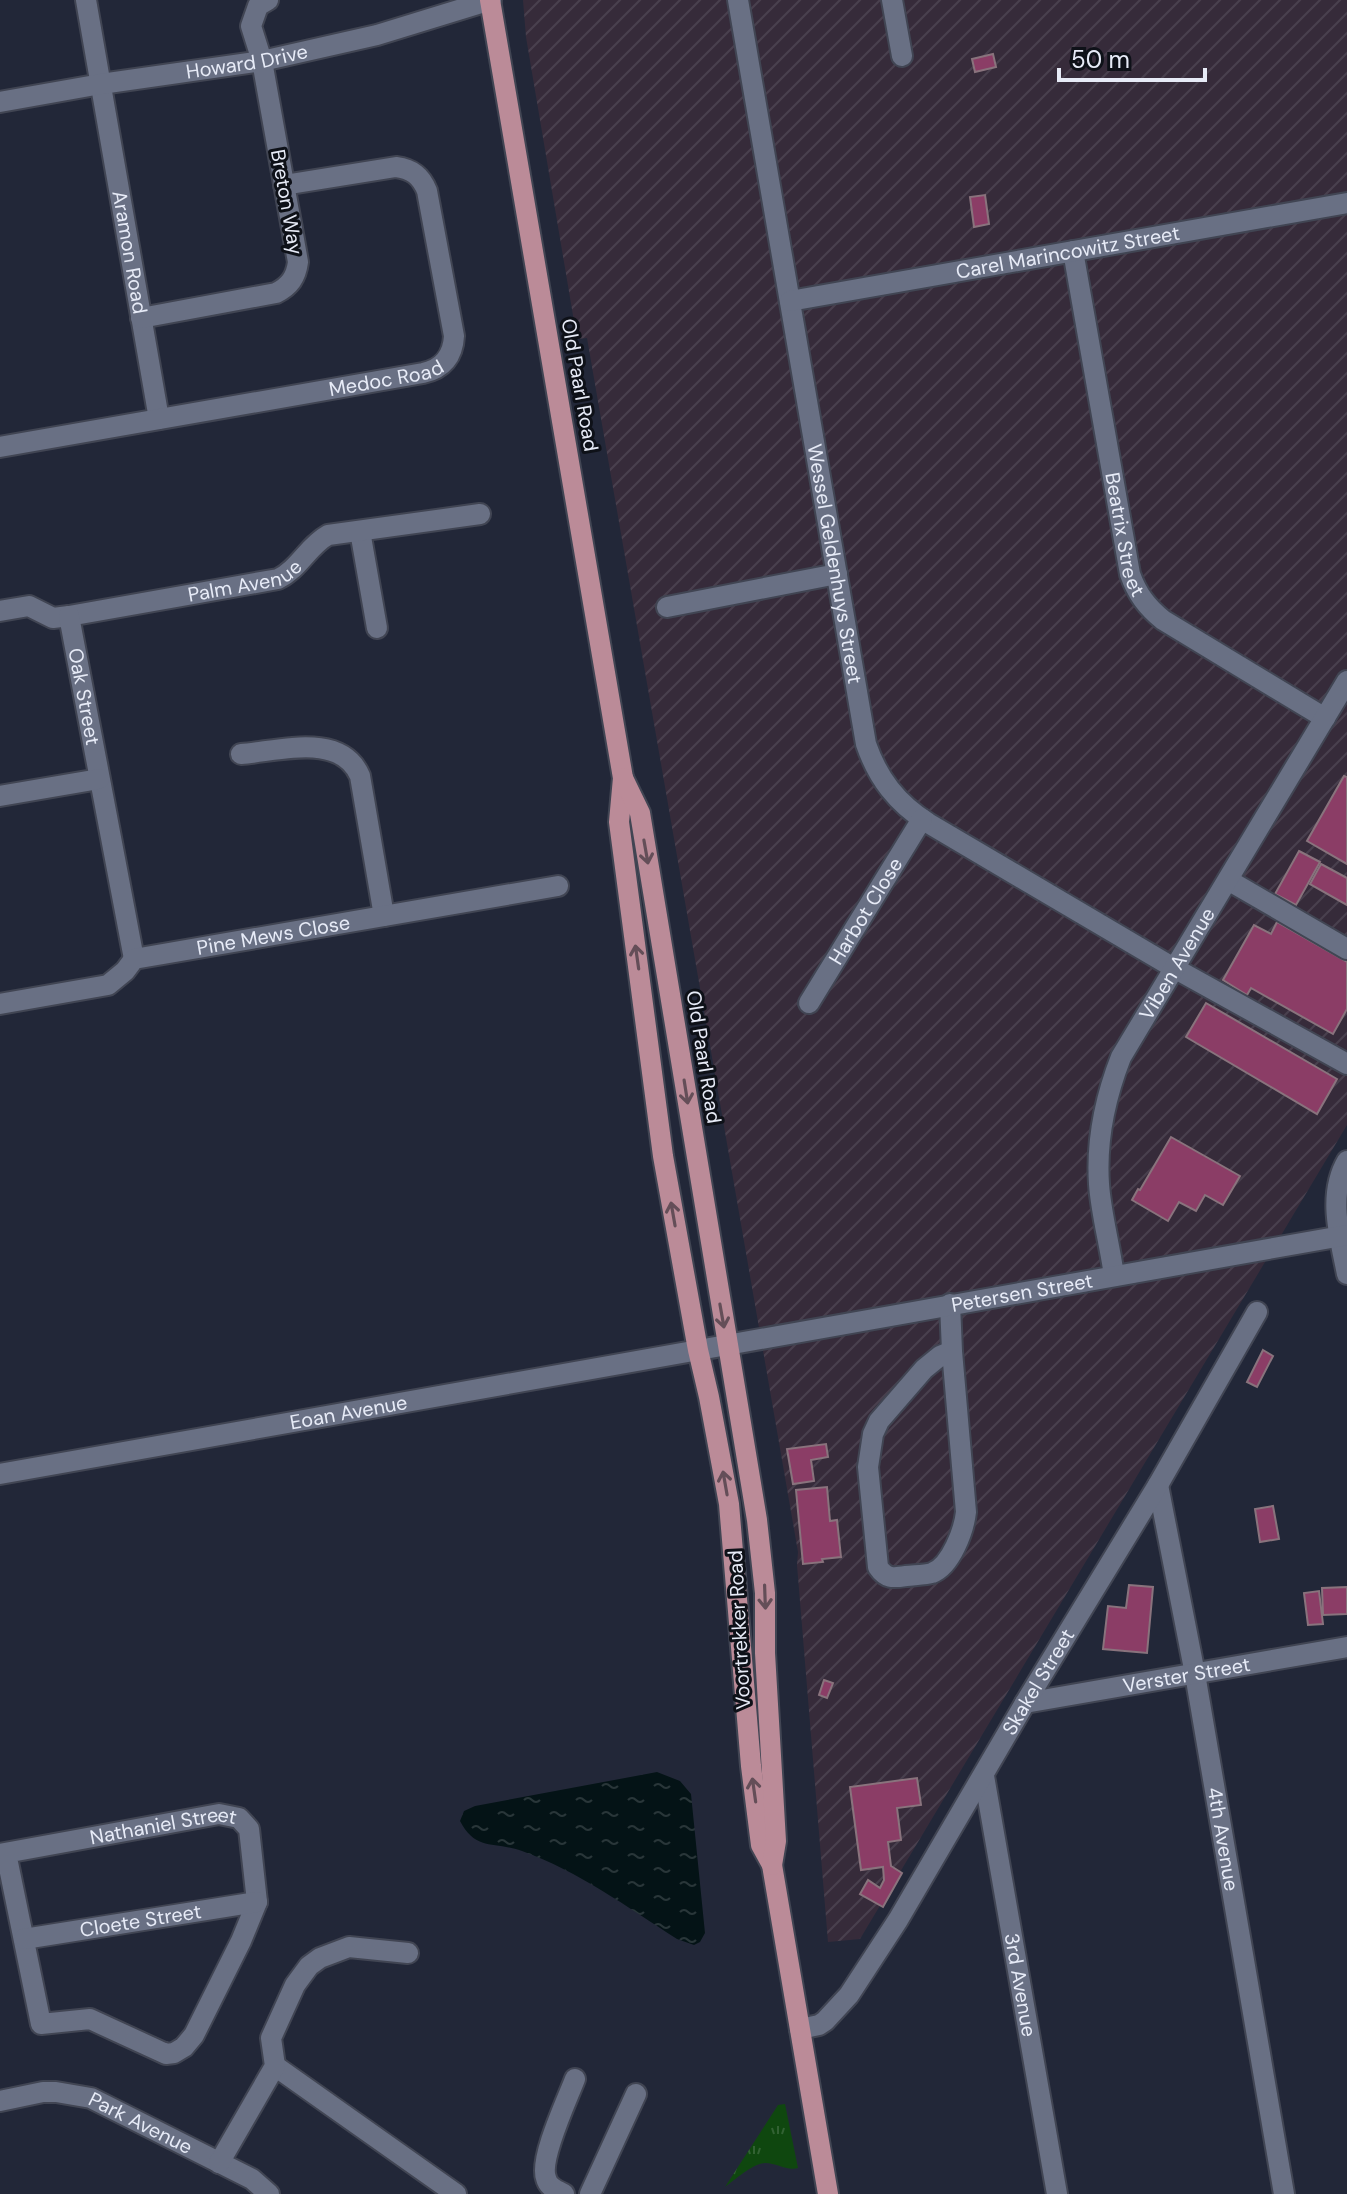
<svg xmlns="http://www.w3.org/2000/svg" width="1347" height="2194" font-family="'DM Sans',sans-serif">
<style>
.industrial{fill:url(#industrial-furrows)}
.grass{fill:url(#grass-tufts)}
.water{fill:url(#water-ripples)}
.building{fill:#8b3d66;stroke:#89737d;stroke-width:2}
.lines{fill:none;stroke-linecap:round;stroke-linejoin:round}
.minor-casing{stroke:#414553;stroke-width:24}
.major-casing{stroke:#414553;stroke-width:24}
.minor{stroke:#697084;stroke-width:20}
.major{stroke:#bb8b98;stroke-width:20}
.oneway{stroke:#644e58}
.labels{text-anchor:middle;dominant-baseline:central;stroke-width:6;stroke-linejoin:round;paint-order:stroke}
.street-label{font-size:20px;fill:#e7ebf7;stroke:#0e1118}
</style>
<defs>
<pattern id="industrial-furrows" width="10" height="10" patternUnits="userSpaceOnUse" patternTransform="scale(2)"><rect width="10" height="10" fill="#362b3a"/><path d="M-1 1l2-2M0 10L10 0M9 11l2-2" fill="none" stroke="#49404e"/></pattern>
<pattern id="grass-tufts" width="24" height="20" patternUnits="userSpaceOnUse" patternTransform="scale(2)"><rect width="24" height="20" fill="#0f470f"/><path d="M3 7l-1-3M5 7V3M7 7l1-3M15 17l-1-3M17 17v-4M19 17l1-3" fill="none" stroke="#326233"/></pattern>
<pattern id="water-ripples" width="26" height="14" patternUnits="userSpaceOnUse" patternTransform="scale(2)"><rect width="26" height="14" fill="#041316"/><path d="M2 4q2-2 4 0t4 0M15 11q2-2 4 0t4 0" fill="none" stroke="#293639"/></pattern>
</defs>
<rect width="100%" height="100%" fill="#222738"/>
<path class="industrial" d="M 523,0 L 1347,0 L 1347,1125 L 860,1939 L 828,1942 L 797,1565 L 798,1552 L 587,338 L 577,339 L 526,37 Z"/>
<path class="grass" d="M 785,2104 L 798,2168 C 786,2171 777,2163 765,2163 C 752,2164 735,2180 725,2187 L 778,2105 Z"/>
<path class="water" d="M 657,1772 L 680,1781 L 691,1794 L 705,1933 L 700,1942 L 694,1945 L 677,1939 C 627,1907 578,1871 522,1851 C 495,1841 476,1852 460,1821 L 464,1811 L 475,1806 Z"/>
<g class="building">
<path d="M 993,54 L 996,67 L 975,72 L 972,59 Z"/>
<path d="M 985,195 L 989,224 L 974,227 L 970,197 Z"/>
<path d="M 1344,776 L 1347,777 L 1347,864 L 1307,841 Z"/>
<path d="M 1299,851 L 1320,862 L 1296,905 L 1275,894 Z"/>
<path d="M 1321,864 L 1347,878 L 1347,905 L 1310,884 Z"/>
<path d="M 1277,922 L 1347,962 L 1347,1009 L 1333,1034 L 1251,988 L 1247,995 L 1223,980 L 1254,925 L 1271,934 Z"/>
<path d="M 1206,1003 L 1337,1079 L 1317,1114 L 1186,1037 Z"/>
<path d="M 1171,1137 L 1240,1176 L 1223,1205 L 1205,1195 L 1196,1211 L 1179,1202 L 1168,1221 L 1132,1200 L 1138,1189 L 1140,1190 Z"/>
<path d="M 1263,1350 L 1273,1356 L 1257,1387 L 1247,1382 Z"/>
<path d="M 826,1444 L 828,1457 L 811,1460 L 814,1481 L 793,1484 L 787,1449 Z"/>
<path d="M 827,1487 L 830,1521 L 837,1520 L 841,1557 L 822,1559 L 823,1562 L 803,1564 L 796,1490 Z"/>
<path d="M 1273,1506 L 1279,1539 L 1260,1542 L 1255,1509 Z"/>
<path d="M 1129,1585 L 1153,1587 L 1147,1653 L 1103,1649 L 1108,1606 L 1126,1608 Z"/>
<path d="M 1347,1587 L 1347,1614 L 1323,1615 L 1322,1588 Z"/>
<path d="M 1319,1591 L 1323,1624 L 1308,1625 L 1304,1593 Z"/>
<path d="M 824,1680 L 833,1683 L 827,1698 L 819,1695 Z"/>
<path d="M 917,1778 L 921,1805 L 897,1808 L 901,1840 L 888,1842 L 891,1866 L 902,1873 L 883,1907 L 860,1894 L 868,1880 L 880,1888 L 884,1880 L 883,1867 L 861,1870 L 850,1787 Z"/>
</g>
<g class="lines">
<g class="minor-casing">
<g id="minor">
<path id="s1" d="M 86,0 L 159,419"/>
<path id="s2" d="M 738,0 L 866,744 C 878,779 897,803 928,823 L 1174,968 L 1347,1064"/>
<path d="M 892,0 L 902,56"/>
<path id="s3" d="M 0,102 L 101,84 L 262,61 L 377,35 L 491,0"/>
<path id="s4" d="M 1073,251 L 1130,574 C 1137,594 1147,607 1163,620 L 1325,718"/>
<path id="s5" d="M 790,301 L 1347,203"/>
<path d="M 141,318 L 276,293 C 290,286 296,277 298,262 L 262,61 L 251,26 L 258,6 L 268,0"/>
<path id="s6" d="M 0,447 L 423,373 C 443,369 453,356 454,336 L 427,191 C 421,176 412,169 396,167 L 284,185"/>
<path d="M 360,531 L 377,628"/>
<path d="M 667,607 L 837,574"/>
<path id="s7" d="M 0,611 L 29,606 L 53,618 L 69,616 L 278,579 C 299,569 308,546 328,535 L 480,514"/>
<path id="s8" d="M 69,616 L 134,959"/>
<path d="M 241,754 C 280,751 341,732 360,776 L 384,916"/>
<path d="M 0,796 L 99,779"/>
<path d="M 1228,880 L 1347,949"/>
<path id="s9" d="M 809,1003 L 922,819"/>
<path id="s10" d="M 0,1004 L 108,985 L 125,971 L 134,959 L 558,886"/>
<path d="M 1347,1161 C 1327,1195 1340,1238 1347,1274"/>
<path id="s11" d="M 1114,1276 C 1110,1245 1101,1214 1099,1184 C 1096,1139 1105,1098 1121,1057 L 1347,681"/>
<path d="M 950,1304 L 952,1351 L 940,1356 L 924,1369 L 879,1421 L 873,1434 L 868,1467 L 878,1567 C 886,1579 893,1578 906,1576 C 914,1575 925,1575 932,1573 C 951,1566 964,1530 966,1512 L 952,1351"/>
<path id="s12" d="M 0,1474 L 1347,1235"/>
<path id="s13" d="M 1158,1485 L 1195,1674 L 1284,2194"/>
<path id="s14" d="M 1025,1703 L 1347,1647"/>
<path id="s15" d="M 984,1776 L 1057,2194"/>
<path id="s16" d="M 0,1854 L 219,1814 L 239,1818 L 249,1829 L 257,1902 L 241,1941 L 194,2035 L 184,2047 L 174,2053 L 166,2054 L 90,2019 L 41,2024 L 6,1853"/>
<path id="s17" d="M 24,1939 L 257,1902"/>
<path id="s18" d="M 800,2029 L 819,2025 L 825,2021 L 849,1995 L 898,1920 L 1025,1703 L 1158,1485 L 1257,1312"/>
<path d="M 275,2066 L 456,2194"/>
<path id="s19" d="M 0,2101 L 43,2092 L 56,2092 L 91,2098 L 252,2179 L 269,2194"/>
<path d="M 219,2163 L 275,2066 L 271,2038 L 295,1985 L 309,1966 L 320,1958 L 349,1947 L 408,1953"/>
<path d="M 564,2194 C 556,2190 548,2187 546,2178 C 539,2159 567,2100 575,2079"/>
<path d="M 590,2194 L 636,2094"/>
</g>
</g>
<g class="major-casing">
<g id="major">
<path d="M 490,0 L 623,778 L 619,822 L 663,1156 L 698,1350 L 709,1397 L 729,1504 L 751,1766 L 761,1845 L 772,1865 L 828,2194"/>
<path d="M 623,778 L 640,813 L 757,1520 L 765,1593 L 765,1653 L 776,1841 L 772,1865"/>
</g>
</g>
<use href="#minor" class="minor"/>
<use href="#major" class="major"/>
</g>
<defs><path id="oneway-shaft" d="M-6 0H5M1.5-3L5.5 0L1.5 3" fill="none" stroke-width="1.6" stroke-linecap="round" stroke-linejoin="round" transform="scale(2)"/></defs>
<g class="oneway">
<use href="#oneway-shaft" transform="translate(646 852) rotate(80)"/>
<use href="#oneway-shaft" transform="translate(637 957) rotate(-98)"/>
<use href="#oneway-shaft" transform="translate(686 1092) rotate(81)"/>
<use href="#oneway-shaft" transform="translate(673 1214) rotate(-100)"/>
<use href="#oneway-shaft" transform="translate(722 1316) rotate(80)"/>
<use href="#oneway-shaft" transform="translate(725 1483) rotate(-100)"/>
<use href="#oneway-shaft" transform="translate(765 1597) rotate(88)"/>
<use href="#oneway-shaft" transform="translate(754 1790) rotate(-98)"/>
</g>
<g class="labels">
<g class="street-label">
<text stroke="none"><textPath href="#s3" startOffset="250">Howard Drive</textPath></text>
<text transform="translate(287 202) rotate(80)">Breton Way</text>
<text stroke="none"><textPath href="#s1" startOffset="256">Aramon Road</textPath></text>
<text stroke="none"><textPath href="#s5" startOffset="282">Carel Marincowitz Street</textPath></text>
<text stroke="none"><textPath href="#s6" startOffset="392">Medoc Road</textPath></text>
<text transform="translate(580 385) rotate(80)">Old Paarl Road</text>
<text stroke="none"><textPath href="#s4" startOffset="288">Beatrix Street</textPath></text>
<text stroke="none"><textPath href="#s2" startOffset="572">Wessel Geldenhuys Street</textPath></text>
<text stroke="none"><textPath href="#s7" startOffset="252">Palm Avenue</textPath></text>
<text stroke="none"><textPath href="#s8" startOffset="82">Oak Street</textPath></text>
<text stroke="none"><textPath href="#s9" startOffset="108">Harbot Close</textPath></text>
<text stroke="none"><textPath href="#s10" startOffset="288">Pine Mews Close</textPath></text>
<text stroke="none"><textPath href="#s11" startOffset="332">Viben Avenue</textPath></text>
<text transform="translate(704 1057) rotate(81)">Old Paarl Road</text>
<text stroke="none"><textPath href="#s12" startOffset="1038">Petersen Street</textPath></text>
<text stroke="none"><textPath href="#s12" startOffset="354">Eoan Avenue</textPath></text>
<text transform="translate(739 1630) rotate(-93)">Voortrekker Road</text>
<text stroke="none"><textPath href="#s14" startOffset="164">Verster Street</textPath></text>
<text stroke="none"><textPath href="#s18" startOffset="428">Skakel Street</textPath></text>
<text stroke="none"><textPath href="#s16" startOffset="166">Nathaniel Street</textPath></text>
<text stroke="none"><textPath href="#s13" startOffset="360">4th Avenue</textPath></text>
<text stroke="none"><textPath href="#s17" startOffset="118">Cloete Street</textPath></text>
<text stroke="none"><textPath href="#s15" startOffset="212">3rd Avenue</textPath></text>
<text stroke="none"><textPath href="#s19" startOffset="148">Park Avenue</textPath></text>
</g>
</g>
<path d="M1059 68v12h146v-12" fill="none" stroke="#e7ebf7" stroke-width="4"/>
<text x="1071" y="68" font-size="24" fill="#e7ebf7" stroke="#0e1118" stroke-width="6" paint-order="stroke">50 m</text>
</svg>
